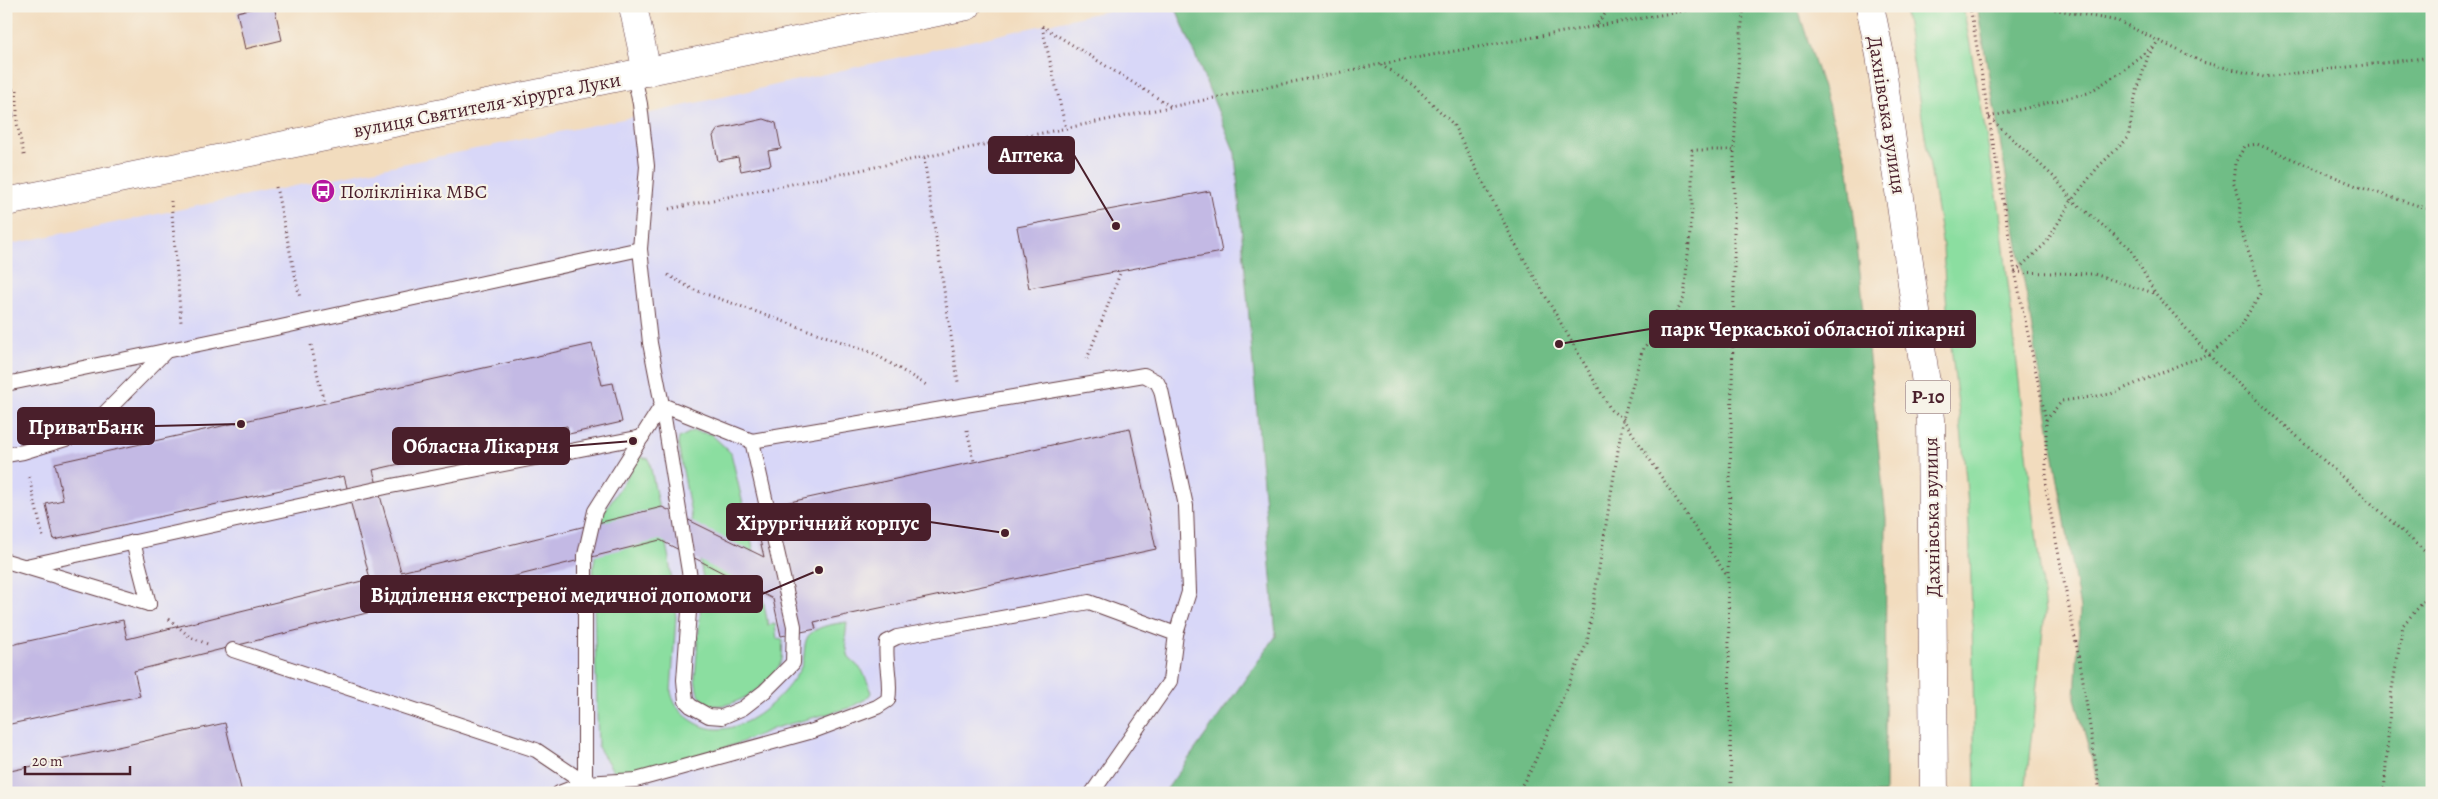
<svg xmlns="http://www.w3.org/2000/svg" width="2438" height="799" font-family="Alegreya,serif">
<style>
.built{fill:#d8d7f8}
.green{fill:#8bdea0;stroke:#6a7e66}
.forest{fill:#70bd86;stroke:#5d6e58}
.building{fill:#c3b9e4}
.lines{fill:none;stroke-linecap:round;stroke-linejoin:round}
.lane-casing{stroke:#633b41;stroke-width:16}
.street-casing{stroke:#633b41;stroke-width:29}
.secondary-casing{stroke:#633b41;stroke-width:29}
.primary-casing{stroke:#633b41;stroke-width:29}
.path{stroke:#633b41;stroke-width:3;stroke-dasharray:1 4;stroke-linecap:butt}
.lane{stroke:#fff;stroke-width:14}
.street{stroke:#fff;stroke-width:28}
.secondary{stroke:#fff;stroke-width:28}
.primary{stroke:#fff;stroke-width:28}
.labels{text-anchor:middle;dominant-baseline:central;stroke-width:4.5;stroke-linejoin:round;paint-order:stroke}
.shield{fill:#f7f3e8;stroke:#7e5f64;stroke-width:1}
.shield-label{font-size:19px;font-weight:bold;fill:#4a1f2b}
.street-label{font-size:20px;fill:#4a1f2b;stroke:#f7f3e8}
.poi-label{font-size:20px;fill:#4a1f2b;stroke:#f7f3e8;text-anchor:start}
.leader{fill:none;stroke:#4a1f2b;stroke-width:2}
.callout-dot{fill:#4a1f2b;stroke:#f7f3e8;stroke-width:2}
.callout{fill:#4a1f2b;stroke:#4a1f2b;stroke-width:2}
.callout-label{font-size:21px;text-anchor:middle;font-weight:bold;fill:#fff}
</style>
<rect width="100%" height="100%" fill="#f7f3e8"/>
<filter id="ink" filterUnits="userSpaceOnUse"><feTurbulence type="fractalNoise" baseFrequency=".02" numOctaves="2"/><feDisplacementMap in="SourceGraphic" scale="10" xChannelSelector="R" yChannelSelector="G"/><feConvolveMatrix kernelMatrix="1 2 1 2 8 2 1 2 1" color-interpolation-filters="sRGB"/></filter>
<filter id="wash" filterUnits="userSpaceOnUse"><feTurbulence type="fractalNoise" baseFrequency=".0096" numOctaves="4" result="noise"/><feDisplacementMap in="SourceGraphic" scale="20" xChannelSelector="R" yChannelSelector="G"/><feGaussianBlur stdDeviation="1.12" result="paint"/><feColorMatrix in="noise" values="0 0 0 0 0 0 0 0 0 0 0 0 0 0 0 0 0 1.4 0 .05"/><feComposite in="paint" operator="in"/></filter>
<g filter="url(#wash)">
<rect width="100%" height="100%" fill="#f2dcbe"/>
<path class="built" d="M 1128,6 L 1175,6 L 1235,153 L 1276,636 L 1164,793 L 6,793 L 6,245 L 642,115 Z"/>
<g class="green">
<path d="M 1904,6 L 1963,6 L 2000,212 L 2045,613 L 2025,793 L 1975,793 C 1973,698 1973,603 1968,508 C 1963,421 1946,334 1943,247 Z"/>
<path d="M 693,431 L 711,434 L 731,453 L 752,543 L 768,625 L 775,624 L 777,639 L 783,640 C 782,646 783,654 782,659 C 775,683 716,727 698,693 C 696,689 696,682 695,678 L 703,578 L 678,444 L 679,438 Z"/>
<path d="M 640,457 L 649,459 L 669,559 L 676,617 L 671,692 C 674,707 684,716 696,723 C 735,746 786,698 802,665 C 806,655 802,640 811,633 C 821,625 835,624 847,622 L 845,641 L 849,658 L 862,670 L 872,692 L 866,699 L 849,708 L 775,728 L 737,744 L 635,772 L 621,773 L 612,769 L 598,747 L 593,571 L 600,518 Z"/>
</g>
<g class="forest">
<path d="M 1175,6 L 1797,6 L 1849,170 L 1886,518 L 1885,793 L 1164,793 L 1276,636 L 1235,153 Z"/>
<path d="M 1977,6 L 2432,6 L 2432,793 L 2101,793 L 2075,698 L 2080,609 Z"/>
</g>
<g id="blocks">
<g class="building">
<path d="M 263,6 L 274,6 L 282,40 L 245,49 L 237,12 Z"/>
<path d="M 6,84 L 14,117 L 6,118 Z"/>
<path d="M 764,119 L 776,123 L 781,149 L 768,151 L 771,165 L 741,171 L 738,157 L 718,161 L 713,136 L 718,129 Z"/>
<path d="M 1210,191 L 1222,252 L 1029,288 L 1017,227 Z"/>
<path d="M 592,344 L 602,385 L 613,383 L 622,422 L 569,434 L 567,426 L 373,470 L 401,572 L 662,507 L 764,557 L 753,510 L 1130,428 L 1156,549 L 814,622 L 816,629 L 781,636 L 773,599 L 660,540 L 134,671 L 140,696 L 6,725 L 6,646 L 123,620 L 127,639 L 370,579 L 344,476 L 54,540 L 46,504 L 63,500 L 55,463 Z"/>
<path d="M 225,723 L 242,793 L 6,793 L 6,772 Z"/>
</g>
</g>
</g>
<g filter="url(#ink)">
<use href="#blocks" fill-opacity="0" stroke="#633b41" stroke-width="1"/>
<g class="lines">
<g class="lane-casing">
<g id="lane">
<path d="M 6,384 L 276,328 L 640,249"/>
<path d="M 662,405 L 752,441 L 794,626 L 793,663 L 765,691 L 743,708 L 722,717 L 709,716 L 691,706 L 686,701 L 684,680 L 691,584 Z"/>
<path d="M 752,441 L 1144,375 L 1157,382 L 1161,390 L 1186,506 L 1189,592 L 1176,634"/>
<path d="M 6,455 L 23,452 L 85,433 L 166,351"/>
<path d="M 133,542 L 149,604"/>
<path d="M 6,561 L 149,604"/>
<path d="M 26,566 L 386,487 L 642,437"/>
<path d="M 233,650 L 536,750 L 585,783 L 636,780 L 813,731 L 877,707 L 888,700 C 892,680 884,662 887,642 L 897,637 L 1089,602 L 1176,634 L 1170,681 L 1092,793"/>
<path d="M 559,793 L 585,783 L 585,555 L 595,511 L 662,405 L 650,343 L 640,249 L 647,166 L 640,104 L 634,75"/>
</g>
</g>
<g class="street-casing">
<path id="street" d="M 633,6 L 647,72"/>
</g>
<g class="secondary-casing">
<path id="secondary" d="M 6,202 L 967,6"/>
</g>
<g class="primary-casing">
<path id="primary" d="M 1870,6 L 1880,55 L 1931,419 L 1934,793"/>
</g>
<g class="path">
<path d="M 1970,6 L 2015,272 L 2046,420 L 2046,489 L 2082,674 L 2100,793"/>
<path d="M 2035,6 L 2118,21 L 2202,62 L 2264,77 L 2432,57"/>
<path d="M 1042,26 L 1172,107"/>
<path d="M 1042,27 L 1066,129"/>
<path d="M 1595,27 L 1611,6"/>
<path d="M 1381,65 L 1414,86 L 1453,124 L 1513,240 L 1611,410 L 1623,419 L 1727,576"/>
<path d="M 8,90 L 17,89 L 17,124 L 25,159"/>
<path d="M 1989,117 L 2088,93 L 2121,72 L 2155,44"/>
<path d="M 1990,118 L 2056,179 L 2072,200 L 2130,248 L 2155,293 L 2218,365 L 2432,558"/>
<path d="M 924,158 L 958,382"/>
<path d="M 276,187 L 300,298"/>
<path d="M 171,201 L 181,322"/>
<path d="M 669,209 L 1381,64 L 1711,6"/>
<path d="M 2015,272 L 2046,243 L 2072,200 L 2098,167 L 2128,138 L 2135,97 L 2148,56 L 2159,40"/>
<path d="M 2015,272 L 2094,274 L 2154,293"/>
<path d="M 668,275 L 692,289 L 873,353 L 928,386"/>
<path d="M 311,345 L 324,403"/>
<path d="M 1087,359 L 1121,271"/>
<path d="M 2046,420 L 2062,401 L 2111,394 L 2184,363 L 2210,355 L 2239,329 L 2261,292 L 2255,269 L 2239,225 L 2241,202 L 2233,182 L 2235,163 L 2245,146 L 2257,144 L 2359,187 L 2432,210"/>
<path d="M 967,430 L 974,461"/>
<path d="M 29,477 L 43,537"/>
<path d="M 169,619 L 190,637 L 210,645"/>
<path d="M 1517,793 L 1531,770 L 1587,643 L 1623,419 L 1643,348 L 1674,318 L 1684,298 L 1692,210 L 1692,150 L 1734,150"/>
<path d="M 1731,793 L 1728,577 L 1734,291 L 1734,150 L 1739,51 L 1744,6"/>
<path d="M 2384,793 L 2391,695 L 2403,625 L 2432,592"/>
</g>
<use href="#lane" class="lane"/>
<use href="#street" class="street"/>
<use href="#secondary" class="secondary"/>
<use href="#primary" class="primary"/>
</g>
</g>
<defs>
<g id="bus-disc" transform="scale(1.25)"><circle r="9.5" fill="#b5179e" stroke="#f7f3e8"/><path d="M-5-6H5V4H4V6H2V4H-2V6H-4V4H-5ZM-3.5-4V0h7V-4ZM-3.5 1.2v1.5H-2V1.2ZM2 1.2v1.5H3.5V1.2Z" fill="#fff"/></g>
</defs>
<g fill-rule="evenodd">
<use href="#bus-disc" x="323" y="191"/>
</g>
<g class="labels">
<rect class="shield" x="1905.5" y="380.5" width="45" height="33" rx="4"/>
<g class="shield-label">
<text x="1928" y="397">Р-10</text>
</g>
<g class="street-label">
<text transform="translate(487 105) rotate(-11)">вулиця Святителя-хірурга Луки</text>
<text transform="translate(1887 115) rotate(81)">Дахнівська вулиця</text>
<text transform="translate(1932 517) rotate(-91)">Дахнівська вулиця</text>
</g>
<g class="poi-label">
<text x="340" y="191">Поліклініка МВС</text>
</g>
</g>
<path class="leader" d="M1116 226L1074 155M1559 344L1650 329M241 424L154 426M633 441L569 446M1005 533L930 522M819 570L762 594"/>
<g class="callout-dot">
<circle cx="1116" cy="226" r="5"/>
<circle cx="1559" cy="344" r="5"/>
<circle cx="241" cy="424" r="5"/>
<circle cx="633" cy="441" r="5"/>
<circle cx="1005" cy="533" r="5"/>
<circle cx="819" cy="570" r="5"/>
</g>
<g class="callout">
<rect x="989" y="137" width="85" height="36" rx="5"/>
<rect x="1650" y="311" width="325" height="36" rx="5"/>
<rect x="18" y="408" width="136" height="36" rx="5"/>
<rect x="393" y="428" width="176" height="36" rx="5"/>
<rect x="727" y="504" width="203" height="36" rx="5"/>
<rect x="361" y="576" width="401" height="36" rx="5"/>
</g>
<g class="callout-label">
<text x="1031" y="162">Аптека</text>
<text x="1813" y="336">парк Черкаської обласної лікарні</text>
<text x="86" y="434">ПриватБанк</text>
<text x="481" y="453">Обласна Лікарня</text>
<text x="828" y="530">Хірургічний корпус</text>
<text x="561" y="602">Відділення екстреної медичної допомоги</text>
</g>
<rect width="2438" height="799" fill="none" stroke="#f7f3e8" stroke-width="25"/>
<path d="M25 766v8h105v-8" fill="none" stroke="#4a1f2b" stroke-width="2.5"/>
<text x="32" y="766" font-size="15" fill="#4a1f2b" stroke="#f7f3e8" stroke-width="4" paint-order="stroke">20 m</text>
</svg>
